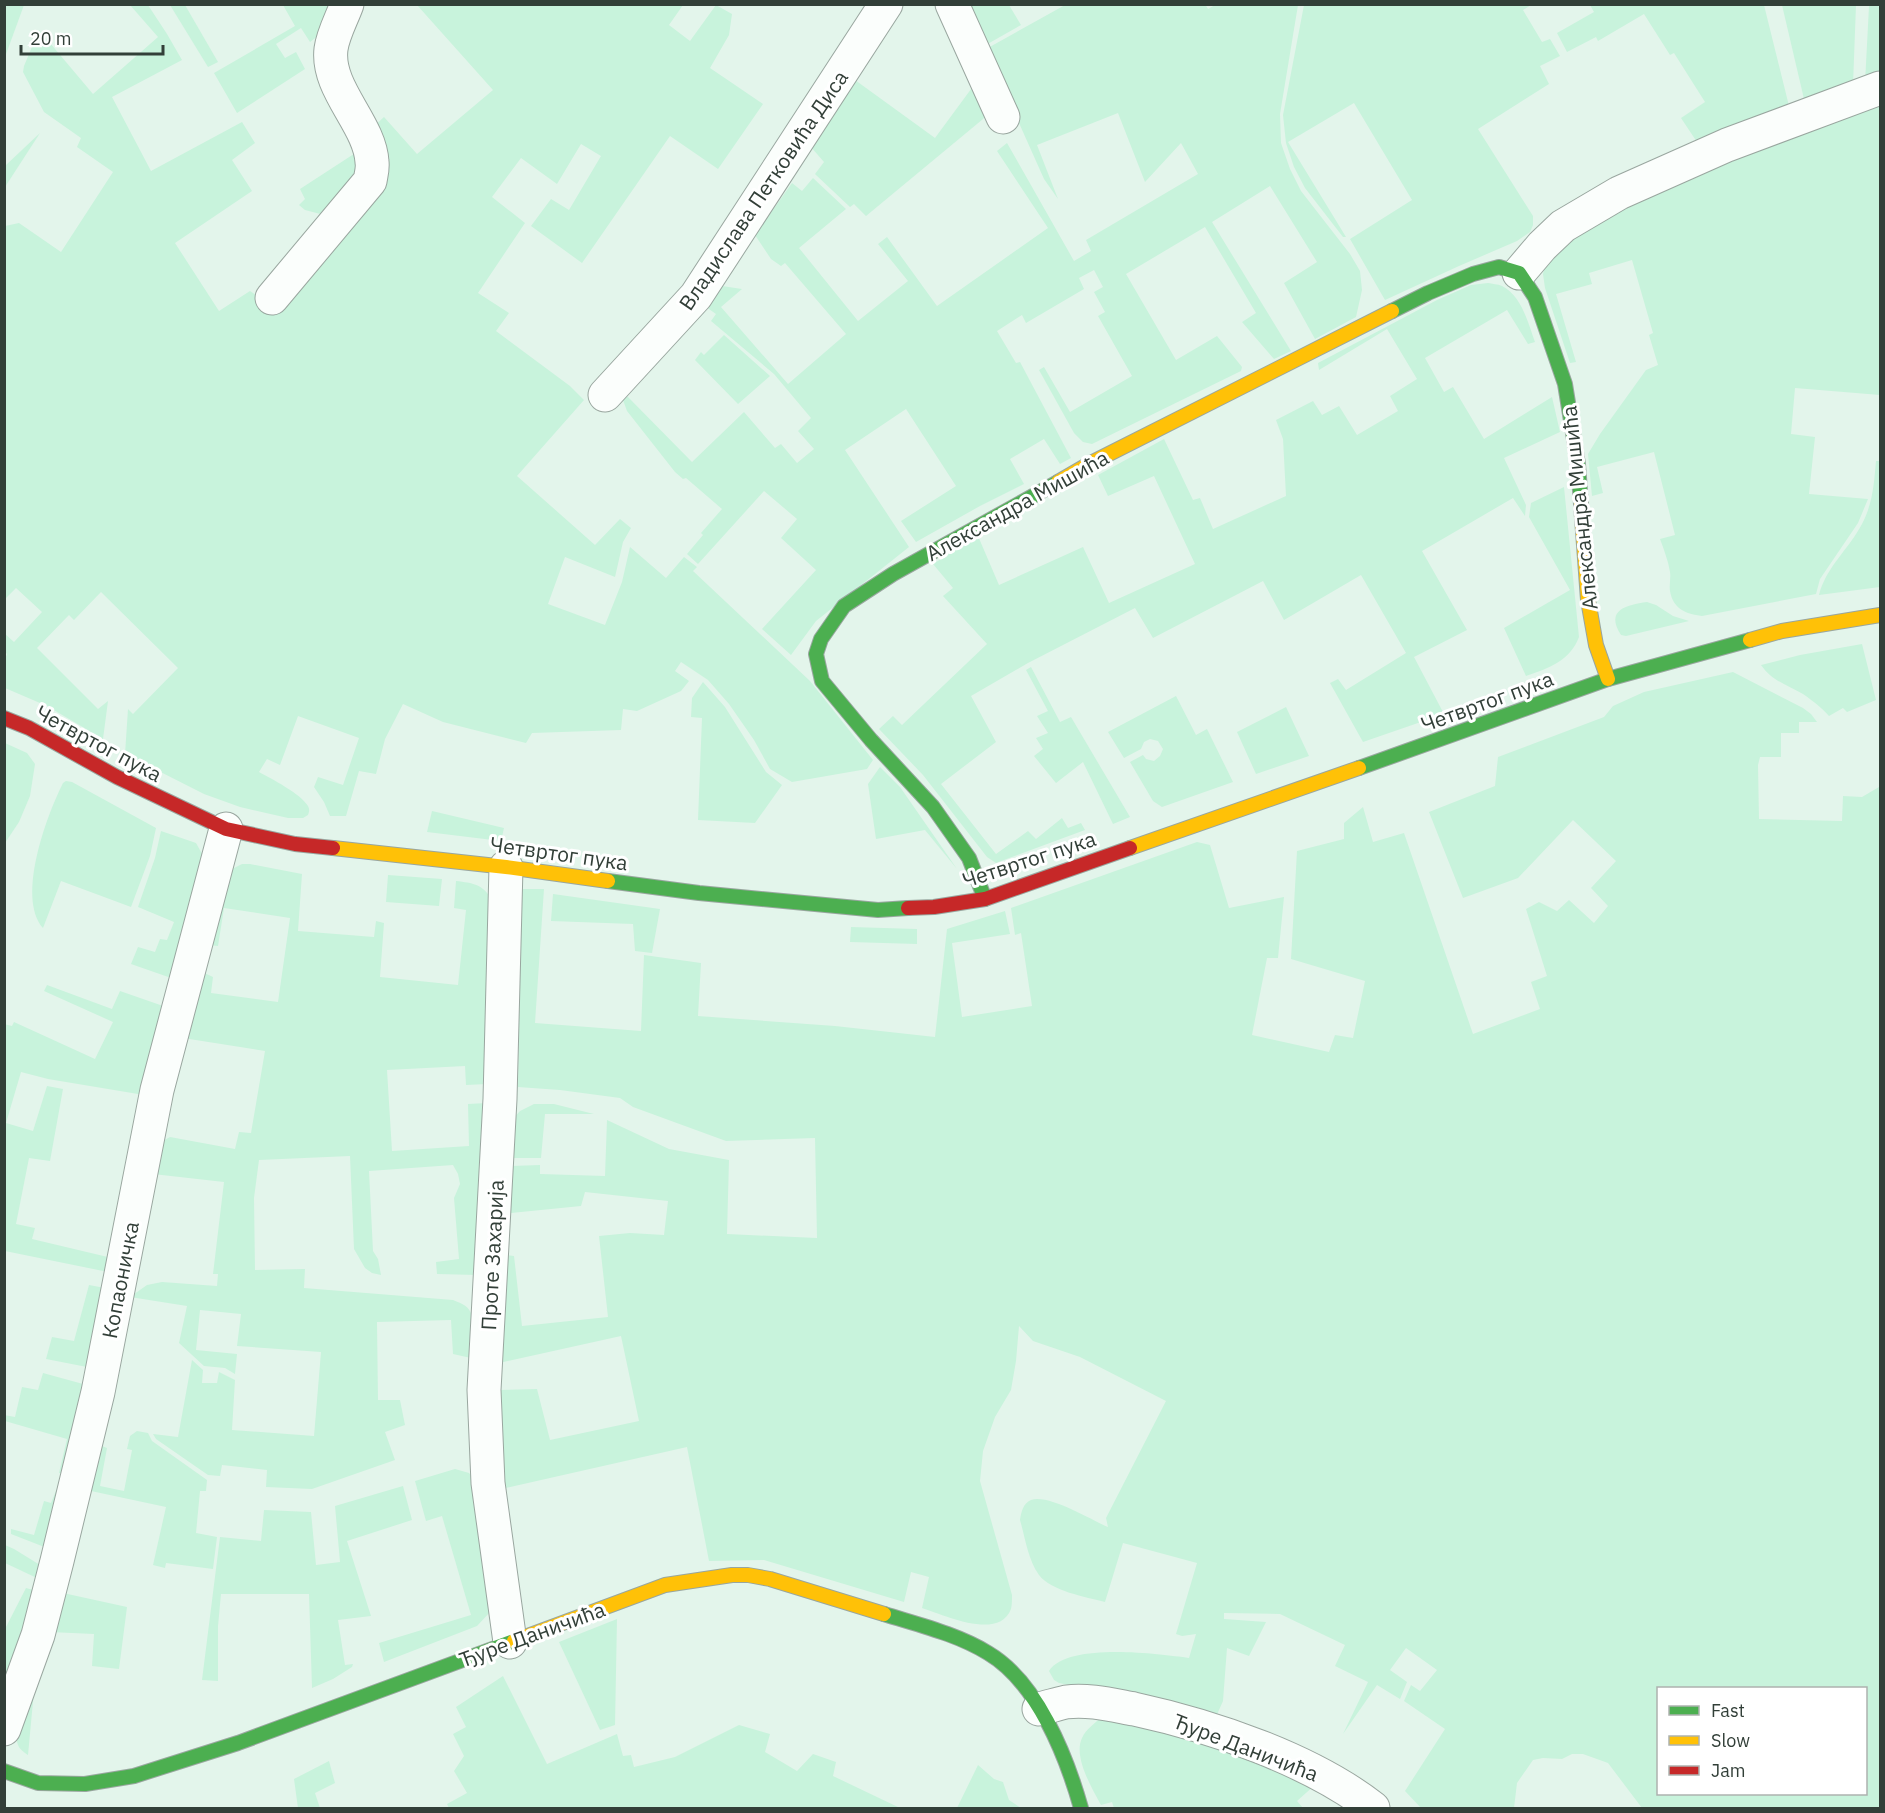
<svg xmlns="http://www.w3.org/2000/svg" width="1885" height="1813" font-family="'IBM Plex Sans',sans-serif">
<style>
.green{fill:#c8f3dc;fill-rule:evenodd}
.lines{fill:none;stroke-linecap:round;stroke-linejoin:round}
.street-casing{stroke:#99a69f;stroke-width:35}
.fast-casing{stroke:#99a69f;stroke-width:16}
.slow-casing{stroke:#99a69f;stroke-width:16}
.jam-casing{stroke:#99a69f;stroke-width:16}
.street{stroke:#fbfefc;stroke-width:33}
.fast{stroke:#4caf50;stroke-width:14}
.slow{stroke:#ffc107;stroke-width:14}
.jam{stroke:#c62828;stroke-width:14}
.labels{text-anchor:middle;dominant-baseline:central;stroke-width:6;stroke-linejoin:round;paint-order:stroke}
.street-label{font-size:21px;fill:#323f38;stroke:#fff}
</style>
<rect width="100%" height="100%" fill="#e3f5eb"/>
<g class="green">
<path d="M 5,4 L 24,5 L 5,57 L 4,5 Z"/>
<path d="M 1205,4 L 1208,9 L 1215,5 L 1298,5 L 1280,114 L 1281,143 L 1290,169 L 1301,191 L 1350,254 L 1360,271 L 1362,290 L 1356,317 L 1315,339 L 1284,283 L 1317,262 L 1270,186 L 1212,222 L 1291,351 L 1274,359 L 1242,322 L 1256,313 L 1205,227 L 1126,274 L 1176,360 L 1217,336 L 1242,367 L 1241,371 L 1092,444 L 1083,442 L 1074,433 L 1039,370 L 1044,367 L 1070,412 L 1132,376 L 1098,316 L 1105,312 L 1094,292 L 1103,287 L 1094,270 L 1079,278 L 1084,289 L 1026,323 L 1022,315 L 997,331 L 1016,363 L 1020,362 L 1071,458 L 1060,464 L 1044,439 L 1010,459 L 1024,484 L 980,506 L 916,542 L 901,521 L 956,486 L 906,409 L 845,450 L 909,547 L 816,621 L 791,655 L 762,629 L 816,570 L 781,538 L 797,519 L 764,491 L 698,564 L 687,554 L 703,535 L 701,533 L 722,509 L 686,478 L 683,479 L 675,472 L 627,411 L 623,400 L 627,396 L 692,462 L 744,412 L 775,448 L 781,444 L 797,463 L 814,449 L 798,431 L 811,418 L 774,374 L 711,321 L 716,314 L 706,307 L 722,286 L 742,289 L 721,307 L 788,384 L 846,334 L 785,263 L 781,266 L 771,259 L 755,235 L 792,183 L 802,191 L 813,178 L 846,209 L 799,248 L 858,321 L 908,281 L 878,244 L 887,237 L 937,306 L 1048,228 L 997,151 L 1007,143 L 1074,261 L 1091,251 L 1086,240 L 1198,174 L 1181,143 L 1145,182 L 1118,113 L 1037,145 L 1058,199 L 1044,179 L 986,49 L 1065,5 Z"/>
<path d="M 130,5 L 148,5 L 167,34 L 182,60 L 112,97 L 151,171 L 242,122 L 255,143 L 232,160 L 252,191 L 175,243 L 219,311 L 250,291 L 276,308 L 338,229 L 371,129 L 384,117 L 417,154 L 493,90 L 417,5 L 683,5 L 669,25 L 690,41 L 716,5 L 732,14 L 729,35 L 710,68 L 763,104 L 718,169 L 670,136 L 582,263 L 531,226 L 551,199 L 569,210 L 601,156 L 581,144 L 557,184 L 521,158 L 492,197 L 525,223 L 478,293 L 509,313 L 496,331 L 570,386 L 584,400 L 517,476 L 595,545 L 620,519 L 631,528 L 623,542 L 615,577 L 565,557 L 548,604 L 605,625 L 622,582 L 630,547 L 666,578 L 684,557 L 697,567 L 693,571 L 810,681 L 873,760 L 867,769 L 792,782 L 770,769 L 754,740 L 729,704 L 708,680 L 681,662 L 675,671 L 689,681 L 681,691 L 637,711 L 623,709 L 621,730 L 532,733 L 526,743 L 443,722 L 403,704 L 385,739 L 376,774 L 359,771 L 346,816 L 330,816 L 324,802 L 314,787 L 318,777 L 343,785 L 359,738 L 298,716 L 280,765 L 267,759 L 259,772 C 272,779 301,794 308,806 C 310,810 309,812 308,815 L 303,818 L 288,818 L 240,807 L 204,794 L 125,754 L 128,709 L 133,714 L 178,668 L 101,592 L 74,620 L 69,615 L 37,648 L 98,709 L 108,701 L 103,739 L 47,706 L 5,688 L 5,659 L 7,654 L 5,652 L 4,633 L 14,642 L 42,612 L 16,588 L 5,599 L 5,226 L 19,223 L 61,252 L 113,172 L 77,147 L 81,138 L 44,112 L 23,72 L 24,66 L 39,30 L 93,94 L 158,37 Z"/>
<path d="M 170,5 L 185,5 L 218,62 L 208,67 Z"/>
<path d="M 283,5 L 338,5 L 323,32 L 310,42 L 301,28 L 276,44 L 285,58 L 296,52 L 305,69 L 237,113 L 214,73 L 295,26 Z"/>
<path d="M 964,5 L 1009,5 L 1021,25 L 984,46 Z"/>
<path d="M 1304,5 L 1531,5 L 1523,10 L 1542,42 L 1550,39 L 1560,56 L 1540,66 L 1549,84 L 1478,129 L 1533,216 L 1533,225 L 1530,232 L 1517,241 L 1459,266 L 1385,300 L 1350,239 L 1412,200 L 1354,103 L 1288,142 L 1346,237 L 1343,237 L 1305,188 L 1294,167 L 1286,143 L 1283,115 Z"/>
<path d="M 1590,5 L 1764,5 L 1789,106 L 1699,145 L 1681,118 L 1705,102 L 1674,53 L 1670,55 L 1644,14 L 1598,41 L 1596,37 L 1567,52 L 1557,33 L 1594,12 Z"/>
<path d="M 1782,5 L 1856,5 L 1853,85 L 1804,99 Z"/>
<path d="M 1869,6 L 1880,6 L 1880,79 L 1865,83 Z"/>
<path d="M 855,80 L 935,138 L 977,81 L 988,112 L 983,119 L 866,216 L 854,204 L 850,207 L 815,174 L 824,162 L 811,147 Z"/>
<path d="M 1880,99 L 1880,395 L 1795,388 L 1791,434 L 1815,437 L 1809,494 L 1868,499 L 1858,523 L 1820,579 L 1816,594 L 1702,616 C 1686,614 1673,609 1670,591 C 1669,585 1671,578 1670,572 C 1668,560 1664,550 1660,539 L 1675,535 L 1654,452 L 1597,467 L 1603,493 L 1592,496 L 1588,454 L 1600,434 L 1646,370 L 1658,365 L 1649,335 L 1653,333 L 1632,260 L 1589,273 L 1592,284 L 1556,294 L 1576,362 L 1570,363 L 1545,288 L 1543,274 L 1546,261 L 1556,246 L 1616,209 Z"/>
<path d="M 40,133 L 5,187 L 5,166 Z"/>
<path d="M 360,150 L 366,157 L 328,216 L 305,210 L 299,205 L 305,199 L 300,189 Z"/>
<path d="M 1488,283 C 1492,284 1498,284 1502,286 C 1522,296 1528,323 1535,342 L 1528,344 L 1507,310 L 1425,358 L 1444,392 L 1453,387 L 1484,439 L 1552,397 L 1560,432 L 1504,458 L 1526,505 L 1525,516 L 1513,498 L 1422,551 L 1467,630 L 1414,657 L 1444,714 L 1363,742 L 1330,683 L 1338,679 L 1346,690 L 1406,653 L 1361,575 L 1284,620 L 1263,581 L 1153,638 L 1135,608 L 1028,663 L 971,696 L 996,742 L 941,784 L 996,854 L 1028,831 L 1036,839 L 1062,818 L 1068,828 L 1081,823 L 1085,830 L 996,863 L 987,857 L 923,775 L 879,729 L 893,716 L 902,725 L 987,644 L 943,596 L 953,588 L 933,564 L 978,536 L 999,585 L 1083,547 L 1109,603 L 1195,564 L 1154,476 L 1108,496 L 1098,475 L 1164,439 L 1193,500 L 1200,498 L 1213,529 L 1286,496 L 1283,439 L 1276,420 L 1313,401 L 1322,415 L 1339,406 L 1357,435 L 1398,411 L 1390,396 L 1417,379 L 1387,329 L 1319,370 L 1318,363 L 1437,300 L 1471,285 Z"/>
<path d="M 724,335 L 770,376 L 738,404 L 695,360 L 701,352 L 704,355 Z"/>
<path d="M 1876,461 L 1880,461 L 1880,587 L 1819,595 C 1826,567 1849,549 1862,524 C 1873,503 1874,483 1876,461 Z"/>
<path d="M 1564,487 L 1579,637 C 1570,661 1549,668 1526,676 L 1504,628 L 1570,590 L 1529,517 L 1531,503 Z"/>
<path d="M 1647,602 L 1656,605 L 1673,616 L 1689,621 L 1626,636 L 1621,635 C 1605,610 1626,605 1647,602 Z"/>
<path d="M 1862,644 L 1876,700 L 1847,712 L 1843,708 L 1829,716 C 1821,707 1813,701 1803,694 C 1787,685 1772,681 1761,665 L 1800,655 Z"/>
<path d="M 1031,667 L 1060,722 L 1071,717 L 1130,817 L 1113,824 L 1083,762 L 1056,783 L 1034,756 L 1043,749 L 1036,738 L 1048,733 L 1037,716 L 1048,711 L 1026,670 Z"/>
<path d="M 1733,672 L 1803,708 L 1811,714 L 1817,722 L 1799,722 L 1799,733 L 1781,733 L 1781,757 L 1760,757 L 1758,765 L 1759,819 L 1842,821 L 1843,796 L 1862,797 L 1879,787 L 1880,790 L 1880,1808 L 1642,1808 L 1608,1763 L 1583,1754 L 1572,1754 L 1562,1759 L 1543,1758 L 1533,1760 L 1517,1783 L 1514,1808 L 1421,1808 L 1405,1791 L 1445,1729 L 1404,1701 L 1411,1685 L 1420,1691 L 1437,1670 L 1406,1648 L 1390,1670 L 1407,1682 L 1400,1699 L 1377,1685 L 1343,1734 L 1368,1682 L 1335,1666 L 1345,1645 L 1280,1614 L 1224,1613 L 1224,1619 L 1266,1622 L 1249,1656 L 1227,1648 L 1223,1701 L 1215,1719 L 1135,1699 L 1059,1683 L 1054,1680 L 1049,1671 C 1068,1642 1158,1654 1189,1658 L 1196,1634 L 1182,1636 L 1176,1634 L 1197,1563 L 1123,1543 L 1105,1602 C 1086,1597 1051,1591 1039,1575 C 1028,1560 1025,1537 1020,1520 C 1021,1513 1023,1503 1031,1500 C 1049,1494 1091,1520 1108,1527 L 1106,1518 L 1166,1401 L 1080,1357 L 1033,1341 L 1019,1326 L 1016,1361 L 1011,1390 L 995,1417 L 983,1451 L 980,1481 L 1012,1595 C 1012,1599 1012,1605 1011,1609 C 999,1641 944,1615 922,1608 L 929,1577 L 911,1572 L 904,1602 L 764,1560 L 709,1561 L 687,1447 L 497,1490 L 498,1390 L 537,1389 L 550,1440 L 639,1421 L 621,1336 L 499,1363 L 507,1255 L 514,1256 L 522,1326 L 608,1317 L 599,1236 L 630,1233 L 664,1235 L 668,1201 L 585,1192 L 581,1206 L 511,1213 L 511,1166 L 540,1165 L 540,1174 L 605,1176 L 607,1120 L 669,1149 L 729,1160 L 727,1234 L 817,1238 L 815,1138 L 726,1141 L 633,1107 L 620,1098 L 560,1090 L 518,1087 L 521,889 L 544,889 L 535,1023 L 641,1031 L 644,955 L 701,963 L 698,1016 L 835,1026 L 935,1037 L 947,929 L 1005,911 L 1010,934 L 952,943 L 962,1017 L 1032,1006 L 1021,933 L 1015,935 L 1011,908 L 1197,842 L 1210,845 L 1229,908 L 1284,897 L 1278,958 L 1267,958 L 1252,1035 L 1329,1052 L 1335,1035 L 1353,1038 L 1365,981 L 1291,959 L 1297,851 L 1344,839 L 1344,823 L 1363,807 L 1373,842 L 1404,833 L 1473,1034 L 1540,1009 L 1531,982 L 1547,976 L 1526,909 L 1539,902 L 1557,911 L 1569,900 L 1594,923 L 1608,906 L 1591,888 L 1616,861 L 1573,820 L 1518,878 L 1463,898 L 1429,812 L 1495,786 L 1498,757 L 1604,717 L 1613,706 L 1644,692 ZM 1658,1688 L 1866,1688 L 1866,1794 L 1658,1794 Z"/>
<path d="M 703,682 L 725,707 L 766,772 L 782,785 L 755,823 L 698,820 L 702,718 L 691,717 L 692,698 Z"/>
<path d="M 1176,696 L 1196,735 L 1207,729 L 1233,782 L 1162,807 L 1153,801 L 1130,762 L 1143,755 L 1146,759 L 1154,761 L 1160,756 L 1163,749 L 1158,741 L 1150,739 L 1144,742 L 1141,749 L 1124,758 L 1108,732 Z"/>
<path d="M 1286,707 L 1309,756 L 1256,774 L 1237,732 Z"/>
<path d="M 5,743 L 27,753 L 35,764 L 30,796 L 19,822 L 5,843 Z"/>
<path d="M 880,767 L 900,787 L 957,869 L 925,830 L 876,839 L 868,784 Z"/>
<path d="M 66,781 L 72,782 L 156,828 L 150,856 L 131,907 L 61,881 L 43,928 C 16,897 47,815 63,783 Z"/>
<path d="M 432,811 L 504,828 L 501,841 L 427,832 Z"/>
<path d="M 161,831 L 196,843 L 205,859 L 174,979 L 131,964 L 138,947 L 155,952 L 160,939 L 167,940 L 174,922 L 138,907 L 155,858 Z"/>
<path d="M 242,864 L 250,864 L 302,874 L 298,931 L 374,937 L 376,921 L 384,923 L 380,977 L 458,985 L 466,910 L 454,908 L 456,881 C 473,883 483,884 492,900 L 487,1084 L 466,1085 L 465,1066 L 387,1070 L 392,1151 L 469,1146 L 468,1104 L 487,1103 L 477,1275 L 437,1274 L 436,1262 L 459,1259 L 454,1198 L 460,1184 L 458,1174 L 453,1165 L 369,1171 L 373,1251 L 378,1259 L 381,1275 L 372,1273 L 365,1268 L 354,1249 L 350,1156 L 259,1160 L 254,1198 L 255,1270 L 305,1269 L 304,1288 L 453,1300 C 463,1304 469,1306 472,1316 L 471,1358 L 453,1354 L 451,1320 L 377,1322 L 378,1400 L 400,1400 L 405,1425 L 385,1432 L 395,1460 L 312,1489 L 266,1487 L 267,1470 L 222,1465 L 220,1476 L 208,1475 L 156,1439 L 153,1434 L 178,1437 L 192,1360 L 203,1370 L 202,1383 L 217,1383 L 219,1372 L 235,1380 L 232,1430 L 314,1436 L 321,1352 L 237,1346 L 241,1314 L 200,1310 L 196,1350 L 237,1354 L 235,1374 L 225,1368 L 204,1366 L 179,1343 L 187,1306 L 130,1297 L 147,1285 L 162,1282 L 217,1286 L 218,1274 L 213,1274 L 224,1182 L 153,1174 L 159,1143 L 170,1137 L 235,1149 L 239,1132 L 251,1133 L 265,1051 L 183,1038 L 200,971 L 213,977 L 211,993 L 278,1002 L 290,918 L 224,908 L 218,946 L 209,945 L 228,875 L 234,868 Z"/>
<path d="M 388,875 L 442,879 L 439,906 L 386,902 Z"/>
<path d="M 553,894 L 660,909 L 652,953 L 635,951 L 633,924 L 551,921 Z"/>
<path d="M 851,927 L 917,929 L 917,944 L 850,942 Z"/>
<path d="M 47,985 L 112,1009 L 120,991 L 166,1007 L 144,1095 L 48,1079 L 21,1072 L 6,1123 L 33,1131 L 47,1086 L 63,1089 L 50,1161 L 29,1158 L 16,1224 L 35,1228 L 32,1239 L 112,1258 L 108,1272 L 5,1251 L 4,1024 L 12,1026 L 14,1022 L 95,1059 L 113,1022 L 44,991 Z"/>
<path d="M 534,1104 L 554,1104 L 594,1114 L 545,1114 L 541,1158 L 511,1158 L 513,1119 L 520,1111 Z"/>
<path d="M 89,1285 L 105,1288 L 87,1367 L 46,1359 L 52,1337 L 74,1341 Z"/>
<path d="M 43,1373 L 83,1384 L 66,1474 L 59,1473 L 67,1439 L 5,1421 L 4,1415 L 15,1417 L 22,1387 L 38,1390 Z"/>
<path d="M 137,1431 L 148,1433 L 152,1441 L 207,1480 L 206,1491 L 200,1491 L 196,1533 L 217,1537 L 213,1569 L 166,1563 L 165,1568 L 153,1565 L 166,1507 L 91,1491 L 102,1446 L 107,1448 L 100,1486 L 124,1491 L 132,1450 L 127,1449 L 130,1436 Z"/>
<path d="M 455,1469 L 469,1473 L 479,1485 L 490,1612 L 477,1626 L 384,1662 L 379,1643 L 471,1615 L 442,1516 L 426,1521 L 415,1481 Z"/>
<path d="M 403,1486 L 412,1520 L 347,1541 L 371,1616 L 338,1620 L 345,1665 L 353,1664 L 352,1667 L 333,1679 L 312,1688 L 309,1594 L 221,1594 L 218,1626 L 218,1681 L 202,1680 L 220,1537 L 261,1541 L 264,1510 L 311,1512 L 316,1565 L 340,1562 L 335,1506 Z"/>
<path d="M 56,1491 L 61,1492 L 47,1548 L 11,1534 L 11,1529 L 34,1535 L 44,1501 L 51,1503 Z"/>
<path d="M 5,1545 L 14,1549 L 40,1565 L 39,1579 L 5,1563 Z"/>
<path d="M 26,1588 L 37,1591 L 5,1696 L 5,1629 Z"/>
<path d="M 63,1593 L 127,1607 L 119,1669 L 92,1666 L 94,1634 L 50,1632 Z"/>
<path d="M 617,1619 L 615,1725 L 600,1730 L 559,1642 Z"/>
<path d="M 503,1676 L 547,1764 L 617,1734 L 623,1756 L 631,1755 L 634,1767 L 675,1757 L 739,1725 L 770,1734 L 765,1752 L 797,1771 L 813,1754 L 836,1762 L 833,1776 L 900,1808 L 449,1808 L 447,1804 L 467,1793 L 454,1771 L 464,1756 L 453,1734 L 466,1727 L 456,1707 Z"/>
<path d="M 35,1680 L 28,1755 C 24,1752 20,1750 18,1745 C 12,1730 30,1695 35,1680 Z"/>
<path d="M 1102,1717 L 1156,1725 L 1316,1784 L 1297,1801 L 1303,1808 L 1114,1808 L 1112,1802 L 1101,1805 C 1092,1788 1073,1757 1082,1738 C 1086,1729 1095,1723 1102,1717 Z"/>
<path d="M 329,1761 L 335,1783 L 315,1793 L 320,1808 L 298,1808 L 294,1779 Z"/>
<path d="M 978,1765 L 994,1779 L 1003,1782 L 1009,1800 L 1021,1808 L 957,1808 Z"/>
</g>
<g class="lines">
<g class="street-casing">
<g id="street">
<path d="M 952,4 L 1003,117"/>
<path d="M 1519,273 L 1542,246 L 1563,226 L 1619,193 L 1727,145 L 1880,88"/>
<path d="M 272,298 L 370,181 C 371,175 373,168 372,162 C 370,124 326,89 331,49 C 333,34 342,18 347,4"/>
<path d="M 605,395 L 696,296 L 886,4"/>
<path d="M 506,867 L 500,1099 L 484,1390 L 488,1483 L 510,1642"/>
<path d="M 1039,1709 C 1048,1707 1057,1704 1066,1702 C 1088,1699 1112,1705 1134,1709 C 1212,1726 1310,1759 1373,1808"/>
<path d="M 4,1729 L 38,1635 L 57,1561 L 98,1392 L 157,1090 L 226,829"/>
</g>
</g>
<g class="fast-casing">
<g id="fast">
<path d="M 1392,311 L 1428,293 L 1473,274 L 1499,267 L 1519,273 L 1535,297 L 1565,384 L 1578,464 L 1581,504"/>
<path d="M 1359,768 L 1608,679 L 1750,640"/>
<path d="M 608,881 L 699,893 L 878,910 L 908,908"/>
<path d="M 985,899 L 969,858 L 933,807 L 871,740 L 822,681 L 816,654 L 821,639 L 844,606 L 893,574 L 1058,482"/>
<path d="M 884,1614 C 919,1625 957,1634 988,1653 C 1037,1682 1066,1755 1081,1808"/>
<path d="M 4,1771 L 38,1783 L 85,1784 L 134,1776 L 238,1743 L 514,1641"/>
</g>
</g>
<g class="slow-casing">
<g id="slow">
<path d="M 1058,482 L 1089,464 L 1392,311"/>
<path d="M 1581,504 L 1588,600 L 1596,645 L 1608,679"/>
<path d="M 1750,640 L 1782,631 L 1880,615"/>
<path d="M 333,848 L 506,867 L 608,881"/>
<path d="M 1130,848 L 1359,768"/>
<path d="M 514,1641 L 665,1585 L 732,1575 L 748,1575 L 770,1579 L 884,1614"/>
</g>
</g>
<g class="jam-casing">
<g id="jam">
<path d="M 4,718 L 29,728 L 117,777 L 226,829 L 295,844 L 333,848"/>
<path d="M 908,908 L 934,907 L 985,899 L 1130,848"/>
</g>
</g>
<use href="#street" class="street"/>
<use href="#fast" class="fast"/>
<use href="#slow" class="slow"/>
<use href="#jam" class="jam"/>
</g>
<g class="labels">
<g class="street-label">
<text transform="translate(763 190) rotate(-56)">Владислава Петковића Диса</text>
<text transform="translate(1017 505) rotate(-29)">Александра Мишића</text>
<text transform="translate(1579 508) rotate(-96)">Александра Мишића</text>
<text transform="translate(1487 701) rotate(-20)">Четвртог пука</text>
<text transform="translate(99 743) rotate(28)">Четвртог пука</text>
<text transform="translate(559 853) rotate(8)">Четвртог пука</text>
<text transform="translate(1029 859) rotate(-18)">Четвртог пука</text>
<text transform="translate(492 1255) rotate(-87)">Проте Захарија</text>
<text transform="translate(120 1280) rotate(-79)">Копаоничка</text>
<text transform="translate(532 1634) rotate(-20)">Ђуре Даничића</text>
<text transform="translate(1246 1747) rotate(21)">Ђуре Даничића</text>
</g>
</g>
<rect width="1885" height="1813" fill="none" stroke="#323f38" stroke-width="12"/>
<rect x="1657" y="1687" width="210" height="108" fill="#ffffff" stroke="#adb2af" stroke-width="1.5"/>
<rect x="1669" y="1706" width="30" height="9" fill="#4caf50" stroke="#adb2af" stroke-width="1.5"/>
<text x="1711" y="1717" font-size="18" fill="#323f38">Fast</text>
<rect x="1669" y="1736" width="30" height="9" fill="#ffc107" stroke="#adb2af" stroke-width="1.5"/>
<text x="1711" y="1747" font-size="18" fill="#323f38">Slow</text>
<rect x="1669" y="1766" width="30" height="9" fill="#c62828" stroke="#adb2af" stroke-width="1.5"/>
<text x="1711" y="1777" font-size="18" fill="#323f38">Jam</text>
<path d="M21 45v9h142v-9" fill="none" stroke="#323f38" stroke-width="3"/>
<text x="30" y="45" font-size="18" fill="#323f38" stroke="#ffffff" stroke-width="4.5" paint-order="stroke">20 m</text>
</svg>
